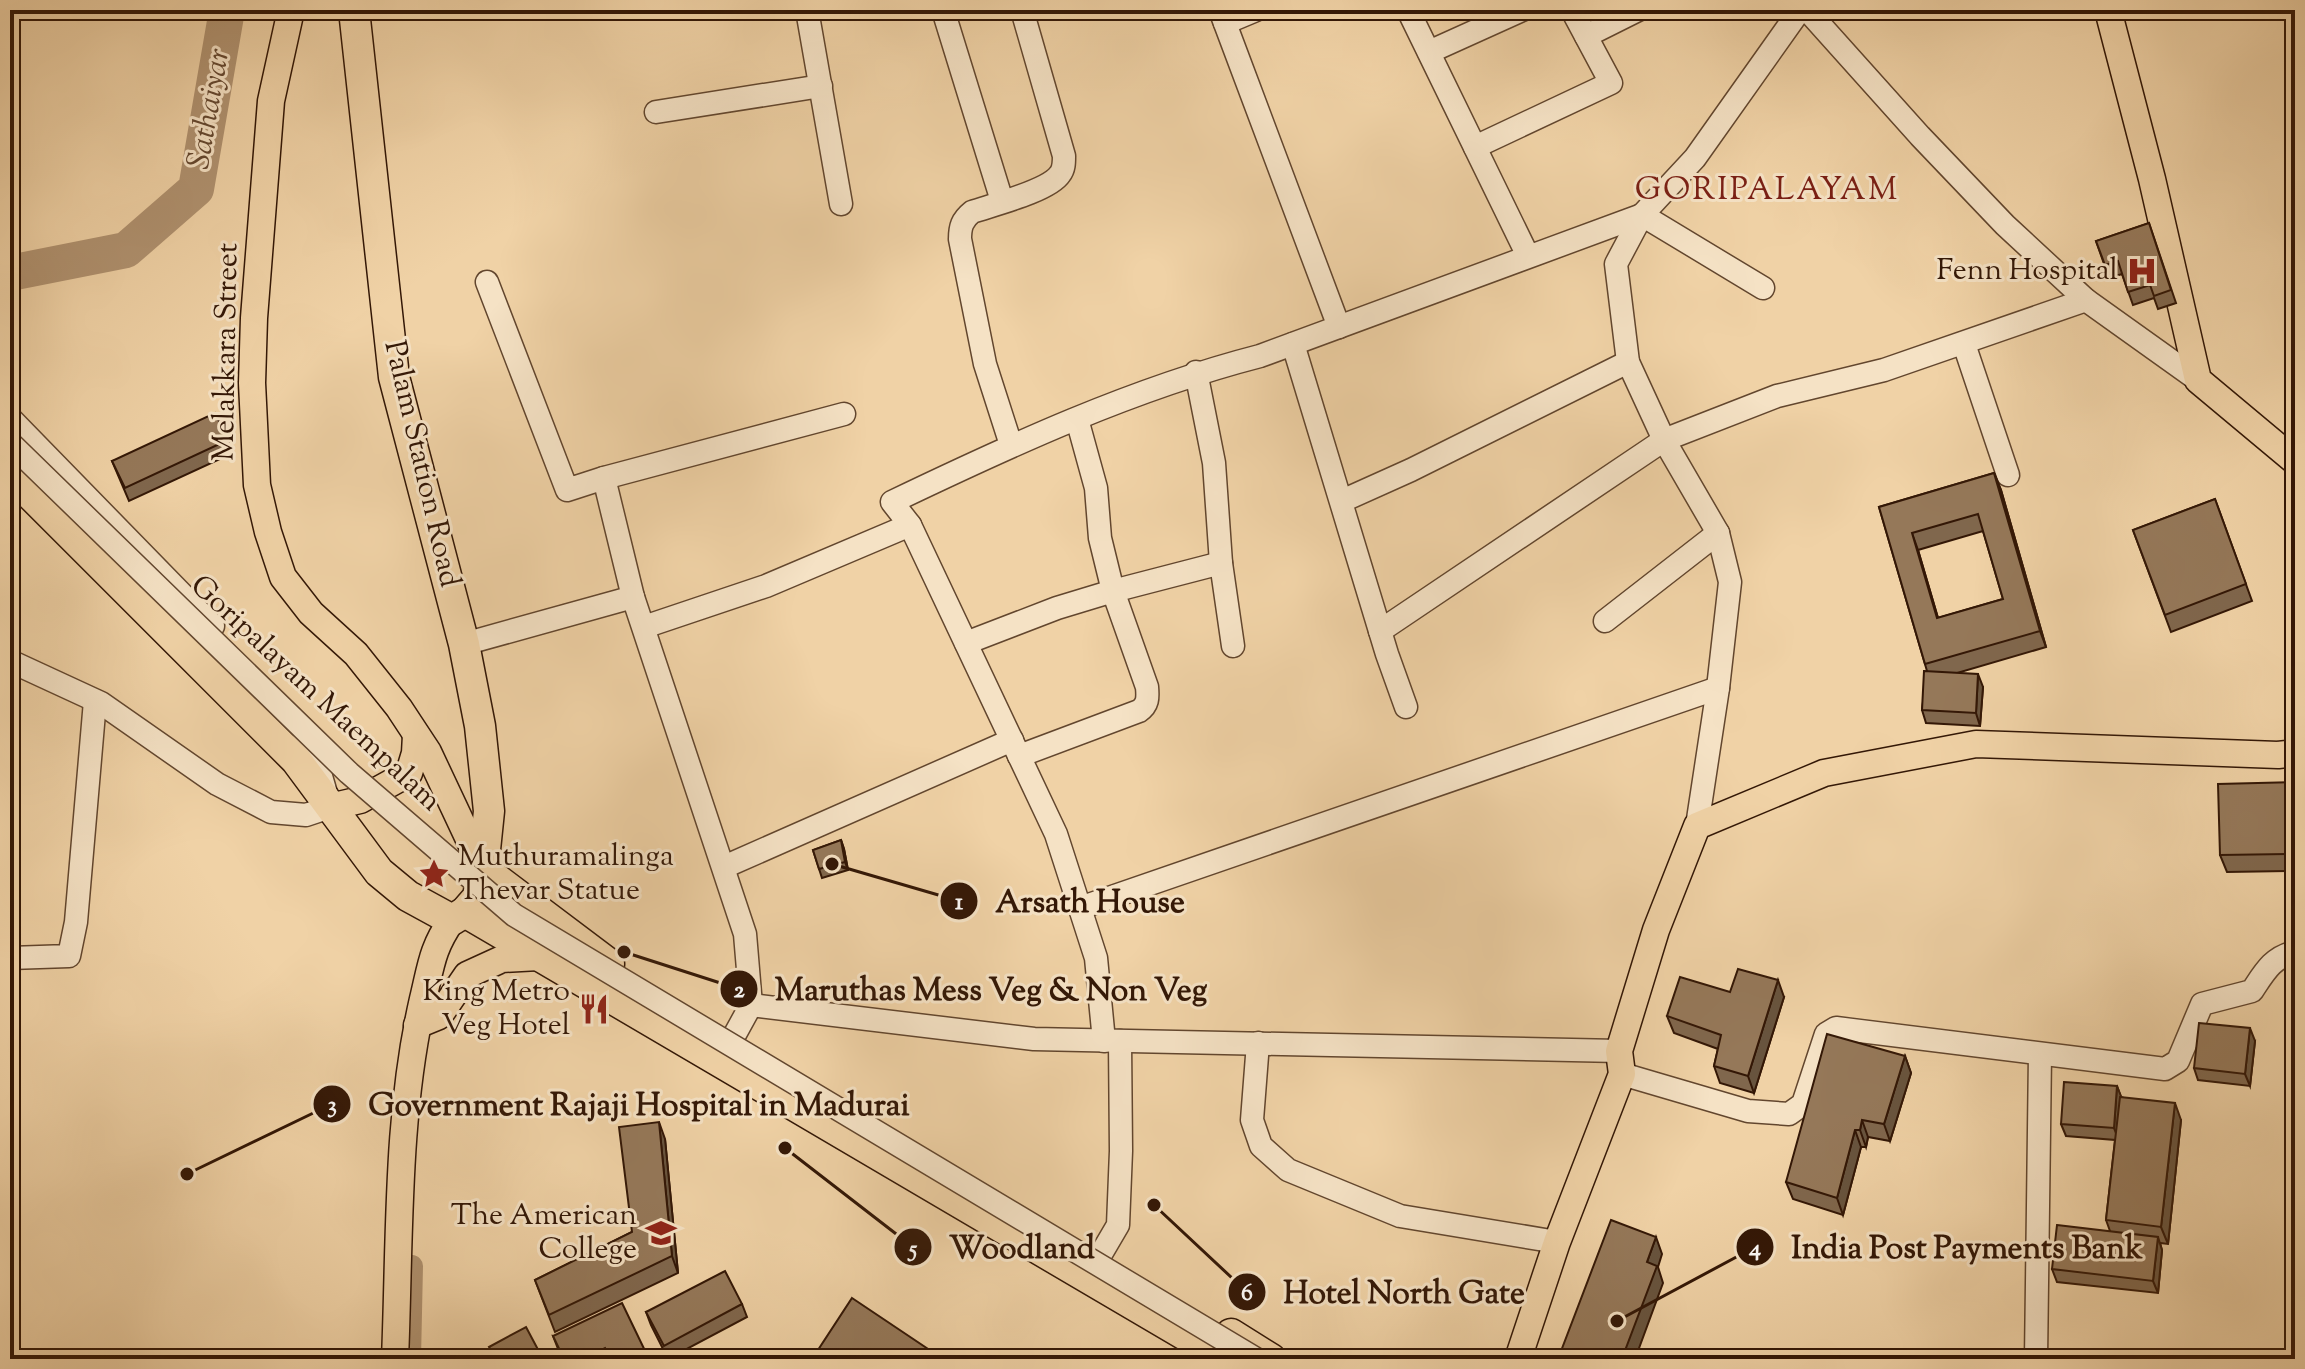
<svg xmlns="http://www.w3.org/2000/svg" width="2305" height="1369" font-family="'Sorts Mill Goudy',serif">
<style>
.lines{fill:none;stroke-linecap:round;stroke-linejoin:round}
.canal{stroke:#b09270;stroke-width:22}
.river{stroke:#b09270;stroke-width:36}
.minor-casing{stroke:#62462e;stroke-width:25}
.major-casing{stroke:#331706;stroke-width:29}
.highway-casing{stroke:#331706;stroke-width:33}
.minor{stroke:#f5e2c5;stroke-width:22}
.major{stroke:#f0d2a6;stroke-width:26}
.highway{stroke:#f0d2a6;stroke-width:30}
.minor-bridge-casing{stroke:#62462e;stroke-width:25;stroke-linecap:butt}
.minor-bridge{stroke:#f5e2c5;stroke-width:22}
.wall{fill:#80674d;stroke:#331706;stroke-width:2;fill-rule:evenodd}
.shaded-wall{fill:#68543e;stroke:#331706;stroke-width:2}
.building{fill:#957859;stroke:#331706;stroke-width:2;fill-rule:evenodd}
.labels{text-anchor:middle;dominant-baseline:central;stroke-width:6;stroke-linejoin:round;paint-order:stroke}
.poi-label{font-size:30px;fill:#331706;stroke:#f5e2c5;text-anchor:end}
.street-label{font-size:30px;fill:#331706;stroke:#f5e2c5}
.water-label{font-size:32px;font-style:italic;fill:#654830;stroke:#f5e2c5}
.neighbourhood-label{font-size:32px;letter-spacing:2px;fill:#7a1f14;stroke:#f5e2c5}
.leader{fill:none;stroke:#331706;stroke-width:3}
.callout-dot{fill:#331706;stroke:#f5e2c5;stroke-width:3}
.mark-label{font-size:24px;text-anchor:middle;font-weight:bold;fill:#fff}
.callout-label{font-size:32px;text-anchor:middle;font-weight:bold;fill:#331706;stroke:#f5e2c5;stroke-width:6;stroke-linejoin:round;paint-order:stroke}
</style>
<rect width="100%" height="100%" fill="#f0d2a6"/>
<filter id="stains"><feTurbulence type="fractalNoise" baseFrequency=".0025" numOctaves="4"/><feColorMatrix values="0 0 0 0 .2 0 0 0 0 .09 0 0 0 0 .02 0 0 0 .5 -.17"/></filter>
<radialGradient id="worn" r=".72"><stop offset=".6" stop-color="#630" stop-opacity="0"/><stop offset="1" stop-color="#630" stop-opacity=".3"/></radialGradient>
<g class="lines">
<path class="canal" d="M 410,1359 L 412,1266"/>
<path class="river" d="M 10,273 L 126,250 L 196,189 L 227,10"/>
<g class="minor-casing">
<g id="minor">
<path d="M 807,10 L 841,204"/>
<path d="M 943,10 L 1002,201"/>
<path d="M 1220,10 L 1339,327"/>
<path d="M 1408,10 L 1528,256"/>
<path d="M 1807,10 L 1920,136 L 2005,225 L 2086,300 L 2198,380"/>
<path d="M 1225,23 L 1256,10"/>
<path d="M 1586,36 L 1638,10"/>
<path d="M 1429,52 L 1522,10"/>
<path d="M 656,112 L 821,86"/>
<path d="M 1475,147 L 1611,83 L 1572,10"/>
<path d="M 1642,215 L 1763,288"/>
<path d="M 487,282 L 567,490 L 604,478 L 633,597 L 745,934 L 751,1005 L 734,1036"/>
<path d="M 1293,344 L 1387,654 L 1406,707"/>
<path d="M 1964,344 L 2008,475"/>
<path d="M 1196,372 L 1214,463 L 1221,563 L 1233,646"/>
<path d="M 10,418 L 213,626"/>
<path d="M 1011,445 L 985,364 L 960,239 C 960,227 962,220 972,212 C 992,205 1049,191 1060,174 C 1064,169 1064,163 1064,156 L 1022,10"/>
<path d="M 604,478 L 844,414"/>
<path d="M 1342,501 L 1411,470 L 1628,362"/>
<path d="M 1605,621 L 1718,533"/>
<path d="M 644,627 L 766,586 L 910,525"/>
<path d="M 1380,631 L 1664,440 L 1777,396 L 1884,370 L 2086,300"/>
<path d="M 966,643 L 1057,608 L 1113,591 L 1221,563"/>
<path d="M 464,644 L 633,597"/>
<path d="M 10,661 L 101,703 L 217,784 L 271,812 L 306,815 L 330,807 L 316,759 L 301,727"/>
<path d="M 1019,756 L 1139,711 C 1148,705 1148,698 1147,687 L 1113,591 L 1100,538 L 1096,488 L 1077,419"/>
<path d="M 1697,826 L 1718,688 L 1730,582 L 1718,533 L 1664,440 L 1628,362 L 1616,264 L 1642,215 L 1695,158 L 1800,10"/>
<path d="M 724,867 L 1012,740"/>
<path d="M 1080,908 L 1718,688"/>
<path d="M 10,958 L 69,956 L 76,922 L 95,701"/>
<path d="M 751,1005 L 1034,1039 L 1619,1051"/>
<path d="M 1104,1041 L 1096,958 L 1056,834 L 910,525 L 892,502 C 1011,445 1132,389 1260,356 L 1642,215"/>
<path d="M 1258,1043 L 1252,1120 L 1261,1146 L 1288,1170 L 1400,1216 L 1557,1242"/>
<path d="M 1622,1074 L 1748,1111 L 1789,1114 L 1803,1104 L 1826,1034 L 1836,1028 L 2165,1069 L 2178,1061 L 2202,1004 L 2252,991 C 2264,973 2272,957 2295,952"/>
<path d="M 1101,1254 L 1118,1225 L 1121,1151 L 1120,1041"/>
<path d="M 2036,1359 L 2040,1054"/>
</g>
</g>
<g class="major-casing">
<g id="major">
<path d="M 291,10 L 271,101 L 254,318 L 252,383 L 257,485 L 268,532 L 283,577 L 311,613 L 356,654 L 399,708 L 428,752 L 483,869"/>
<path d="M 2108,10 L 2152,179 L 2198,380 L 2295,461"/>
<path d="M 330,807 L 360,800 L 409,773 L 415,753 L 416,735"/>
<path d="M 417,1025 L 439,1016 L 467,975 L 502,959 L 539,957"/>
<path d="M 395,1359 C 400,1239 396,1117 423,999 C 431,966 432,948 452,920"/>
<path d="M 1518,1359 L 1557,1242 L 1622,1074 L 1619,1051 L 1656,930 L 1697,826 L 1824,773 L 1976,744 L 2278,755 L 2295,753"/>
</g>
</g>
<g class="highway-casing">
<g id="highway">
<path d="M 10,474 L 296,760 L 379,872 L 408,896 L 452,920 L 465,912 L 478,897 L 483,869 L 489,811 L 480,726 L 464,644 L 394,377 L 354,10"/>
<path d="M 483,869 L 609,964"/>
<path d="M 465,912 L 1226,1359"/>
<path d="M 1231,1334 L 1271,1359"/>
</g>
</g>
<use href="#minor" class="minor"/>
<use href="#major" class="major"/>
<use href="#highway" class="highway"/>
<g class="minor-bridge-casing">
<path id="minor-bridge" d="M 10,443 L 349,773 L 514,915 L 1256,1359"/>
</g>
<use href="#minor-bridge" class="minor-bridge"/>
</g>
<g class="wall">
<path d="M 2149,223 L 2176,303 L 2158,309 L 2154,298 L 2133,305 L 2122,274 L 2109,278 L 2096,241 Z"/>
<path d="M 228,440 L 233,453 L 129,501 L 112,461 Z"/>
<path d="M 1994,473 L 2001,490 L 2046,647 L 1957,673 L 1983,687 L 1980,726 L 1926,723 L 1922,710 L 1927,671 L 1879,507 ZM 1983,531 L 2003,599 L 1938,618 L 1918,550 Z"/>
<path d="M 2215,499 L 2252,601 L 2171,632 L 2133,530 Z"/>
<path d="M 2295,782 L 2295,871 L 2227,872 L 2220,855 Z"/>
<path d="M 841,840 L 844,849 L 848,870 L 822,878 L 813,850 Z"/>
<path d="M 1730,992 L 1784,997 L 1754,1093 L 1720,1083 L 1714,1066 L 1718,1049 L 1674,1033 L 1667,1016 Z"/>
<path d="M 2255,1041 L 2250,1086 L 2198,1080 L 2194,1068 Z"/>
<path d="M 1905,1056 L 1911,1073 L 1890,1141 L 1868,1137 L 1866,1147 L 1861,1147 L 1843,1215 L 1793,1199 L 1786,1182 Z"/>
<path d="M 2117,1086 L 2121,1097 L 2181,1120 L 2168,1244 L 2160,1243 L 2162,1250 L 2158,1293 L 2057,1282 L 2052,1269 L 2110,1231 L 2106,1220 L 2115,1140 L 2066,1136 L 2061,1124 Z"/>
<path d="M 665,1139 L 678,1273 L 555,1332 L 535,1280 L 632,1232 Z"/>
<path d="M 742,1304 L 747,1317 L 668,1359 L 651,1325 L 646,1312 Z"/>
<path d="M 553,1336 L 649,1359 L 562,1359 Z"/>
<path d="M 818,1350 L 943,1359 L 822,1359 Z"/>
</g>
<g class="shaded-wall">
<path d="M 1994,473 L 2001,490 L 2046,647 L 2040,631 Z"/>
<path d="M 1912,533 L 1918,550 L 1943,635 L 1937,618 Z"/>
<path d="M 1978,674 L 1983,687 L 1980,726 L 1976,713 Z"/>
<path d="M 841,840 L 844,849 L 848,870 L 845,862 Z"/>
<path d="M 1778,980 L 1784,997 L 1754,1093 L 1748,1076 Z"/>
<path d="M 2250,1028 L 2255,1041 L 2250,1086 L 2245,1074 Z"/>
<path d="M 1905,1056 L 1911,1073 L 1890,1141 L 1884,1124 Z"/>
<path d="M 2117,1086 L 2122,1099 L 2119,1141 L 2114,1128 Z"/>
<path d="M 2175,1103 L 2181,1120 L 2168,1244 L 2161,1227 Z"/>
<path d="M 1862,1120 L 1868,1137 L 1866,1147 L 1860,1130 Z"/>
<path d="M 659,1122 L 665,1139 L 678,1273 L 672,1256 Z"/>
<path d="M 1855,1130 L 1861,1147 L 1843,1215 L 1837,1198 Z"/>
<path d="M 1656,1237 L 1662,1254 L 1658,1267 L 1663,1283 L 1635,1359 L 1624,1359 L 1623,1356 L 1647,1262 Z"/>
<path d="M 2158,1237 L 2162,1250 L 2158,1293 L 2153,1281 Z"/>
</g>
<g class="building">
<path d="M 2149,223 L 2171,290 L 2154,296 L 2150,285 L 2128,292 L 2118,261 L 2105,265 L 2096,241 Z"/>
<path d="M 215,413 L 228,440 L 125,488 L 112,461 Z"/>
<path d="M 1994,473 L 2040,631 L 1925,664 L 1879,507 ZM 1978,514 L 2003,599 L 1937,618 L 1912,533 Z"/>
<path d="M 2215,499 L 2246,584 L 2165,615 L 2133,530 Z"/>
<path d="M 1924,671 L 1978,674 L 1976,713 L 1922,710 Z"/>
<path d="M 2295,782 L 2295,854 L 2220,855 L 2218,784 Z"/>
<path d="M 841,840 L 845,862 L 819,869 L 813,850 Z"/>
<path d="M 1738,969 L 1778,980 L 1748,1076 L 1714,1066 L 1721,1035 L 1667,1016 L 1680,977 L 1730,992 Z"/>
<path d="M 2199,1023 L 2250,1028 L 2245,1074 L 2194,1068 Z"/>
<path d="M 1827,1034 L 1905,1056 L 1884,1124 L 1862,1120 L 1860,1130 L 1855,1130 L 1837,1198 L 1786,1182 Z"/>
<path d="M 2064,1082 L 2117,1086 L 2114,1128 L 2061,1124 Z"/>
<path d="M 2120,1097 L 2175,1103 L 2161,1227 L 2106,1220 Z"/>
<path d="M 659,1122 L 672,1256 L 549,1315 L 535,1280 L 632,1232 L 619,1127 Z"/>
<path d="M 1611,1220 L 1656,1237 L 1647,1262 L 1657,1266 L 1623,1356 L 1630,1359 L 1558,1359 Z"/>
<path d="M 2057,1225 L 2158,1237 L 2153,1281 L 2052,1269 Z"/>
<path d="M 725,1271 L 742,1304 L 664,1346 L 646,1312 Z"/>
<path d="M 852,1298 L 943,1359 L 832,1359 L 818,1350 Z"/>
<path d="M 622,1303 L 649,1359 L 610,1359 L 605,1348 L 583,1359 L 564,1359 L 553,1336 Z"/>
<path d="M 526,1327 L 543,1359 L 496,1359 L 489,1347 Z"/>
</g>
<defs>
<g id="hospital-bare" transform="scale(2.4)"><path d="M-5-5h3v3.5h4V-5h3V5h-3V1.5h-4V5h-3Z" fill="#8f2418" stroke="#f5e2c5" stroke-width="2.5" paint-order="stroke"/></g>
<g id="sight-bare" transform="scale(2.4)"><path d="M0-6L1.8-2.2L6-1.7L2.9 1.2L3.7 5.4L0 3.3L-3.7 5.4L-2.9 1.2L-6-1.7L-1.8-2.2Z" fill="#8f2418" stroke="#f5e2c5" stroke-width="2.5" paint-order="stroke"/></g>
<g id="restaurant-bare" transform="scale(2.4)"><path d="M-5-6h1v4h1v-4h1v4h1v-4h1v5L-1.5 .5V6h-2V.5L-5-1ZM5-6V6H3V1.5H1.5Q1.5-4 5-6Z" fill="#8f2418" stroke="#f5e2c5" stroke-width="2.5" paint-order="stroke"/></g>
<g id="university-bare" transform="scale(2.4)"><path d="M0-5L7-2L0 1L-7-2ZM-4 1L0 2.5L4 1V4Q0 6-4 4Z" fill="#8f2418" stroke="#f5e2c5" stroke-width="2.5" paint-order="stroke"/></g>
</defs>
<g fill-rule="evenodd">
<use href="#hospital-bare" x="2142" y="271"/>
<use href="#sight-bare" x="434" y="874"/>
<use href="#restaurant-bare" x="594" y="1009"/>
<use href="#university-bare" x="661" y="1233"/>
</g>
<g class="labels">
<g class="poi-label">
<text x="2118" y="271">Fenn Hospital</text>
<text x="458" y="857" text-anchor="start">Muthuramalinga<tspan x="458" dy="34">Thevar Statue</tspan></text>
<text x="570" y="992">King Metro<tspan x="570" dy="34">Veg Hotel</tspan></text>
<text x="637" y="1216">The American<tspan x="637" dy="34">College</tspan></text>
</g>
<g class="street-label">
<text transform="translate(227 352) rotate(-89)">Melakkara Street</text>
<text transform="translate(421 464) rotate(77)">Palam Station Road</text>
<text transform="translate(315 694) rotate(43)">Goripalayam Maempalam</text>
</g>
<g class="water-label">
<text transform="translate(210 109) rotate(-80)">Sathaiyar</text>
</g>
<g class="neighbourhood-label">
<text x="1767" y="191">GORIPALAYAM</text>
</g>
</g>
<path class="leader" d="M832 864L959 901M624 952L739 989M187 1174L332 1104M1617 1321L1755 1247M785 1148L913 1247M1154 1205L1247 1292"/>
<g class="callout-dot">
<circle cx="832" cy="864" r="8"/>
<circle cx="624" cy="952" r="8"/>
<circle cx="187" cy="1174" r="8"/>
<circle cx="1617" cy="1321" r="8"/>
<circle cx="785" cy="1148" r="8"/>
<circle cx="1154" cy="1205" r="8"/>
<circle cx="959" cy="901" r="20"/>
<circle cx="739" cy="989" r="20"/>
<circle cx="332" cy="1104" r="20"/>
<circle cx="1755" cy="1247" r="20"/>
<circle cx="913" cy="1247" r="20"/>
<circle cx="1247" cy="1292" r="20"/>
</g>
<g class="mark-label">
<text x="959" y="909">1</text>
<text x="739" y="997">2</text>
<text x="332" y="1112">3</text>
<text x="1755" y="1255">4</text>
<text x="913" y="1256">5</text>
<text x="1247" y="1300">6</text>
</g>
<g class="callout-label">
<text x="1090" y="912">Arsath House</text>
<text x="991" y="1000">Maruthas Mess Veg &amp; Non Veg</text>
<text x="639" y="1115">Government Rajaji Hospital in Madurai</text>
<text x="1967" y="1258">India Post Payments Bank</text>
<text x="1022" y="1258">Woodland</text>
<text x="1404" y="1303">Hotel North Gate</text>
</g>
<rect width="2305" height="1369" fill="none" stroke="#f0d2a6" stroke-width="40"/>
<rect x="12" y="12" width="2281" height="1345" fill="none" stroke="#331706" stroke-width="4"/>
<rect x="20" y="20" width="2265" height="1329" fill="none" stroke="#331706" stroke-width="2"/>
<rect width="100%" height="100%" filter="url(#stains)"/>
<rect width="100%" height="100%" fill="url(#worn)"/>
</svg>
